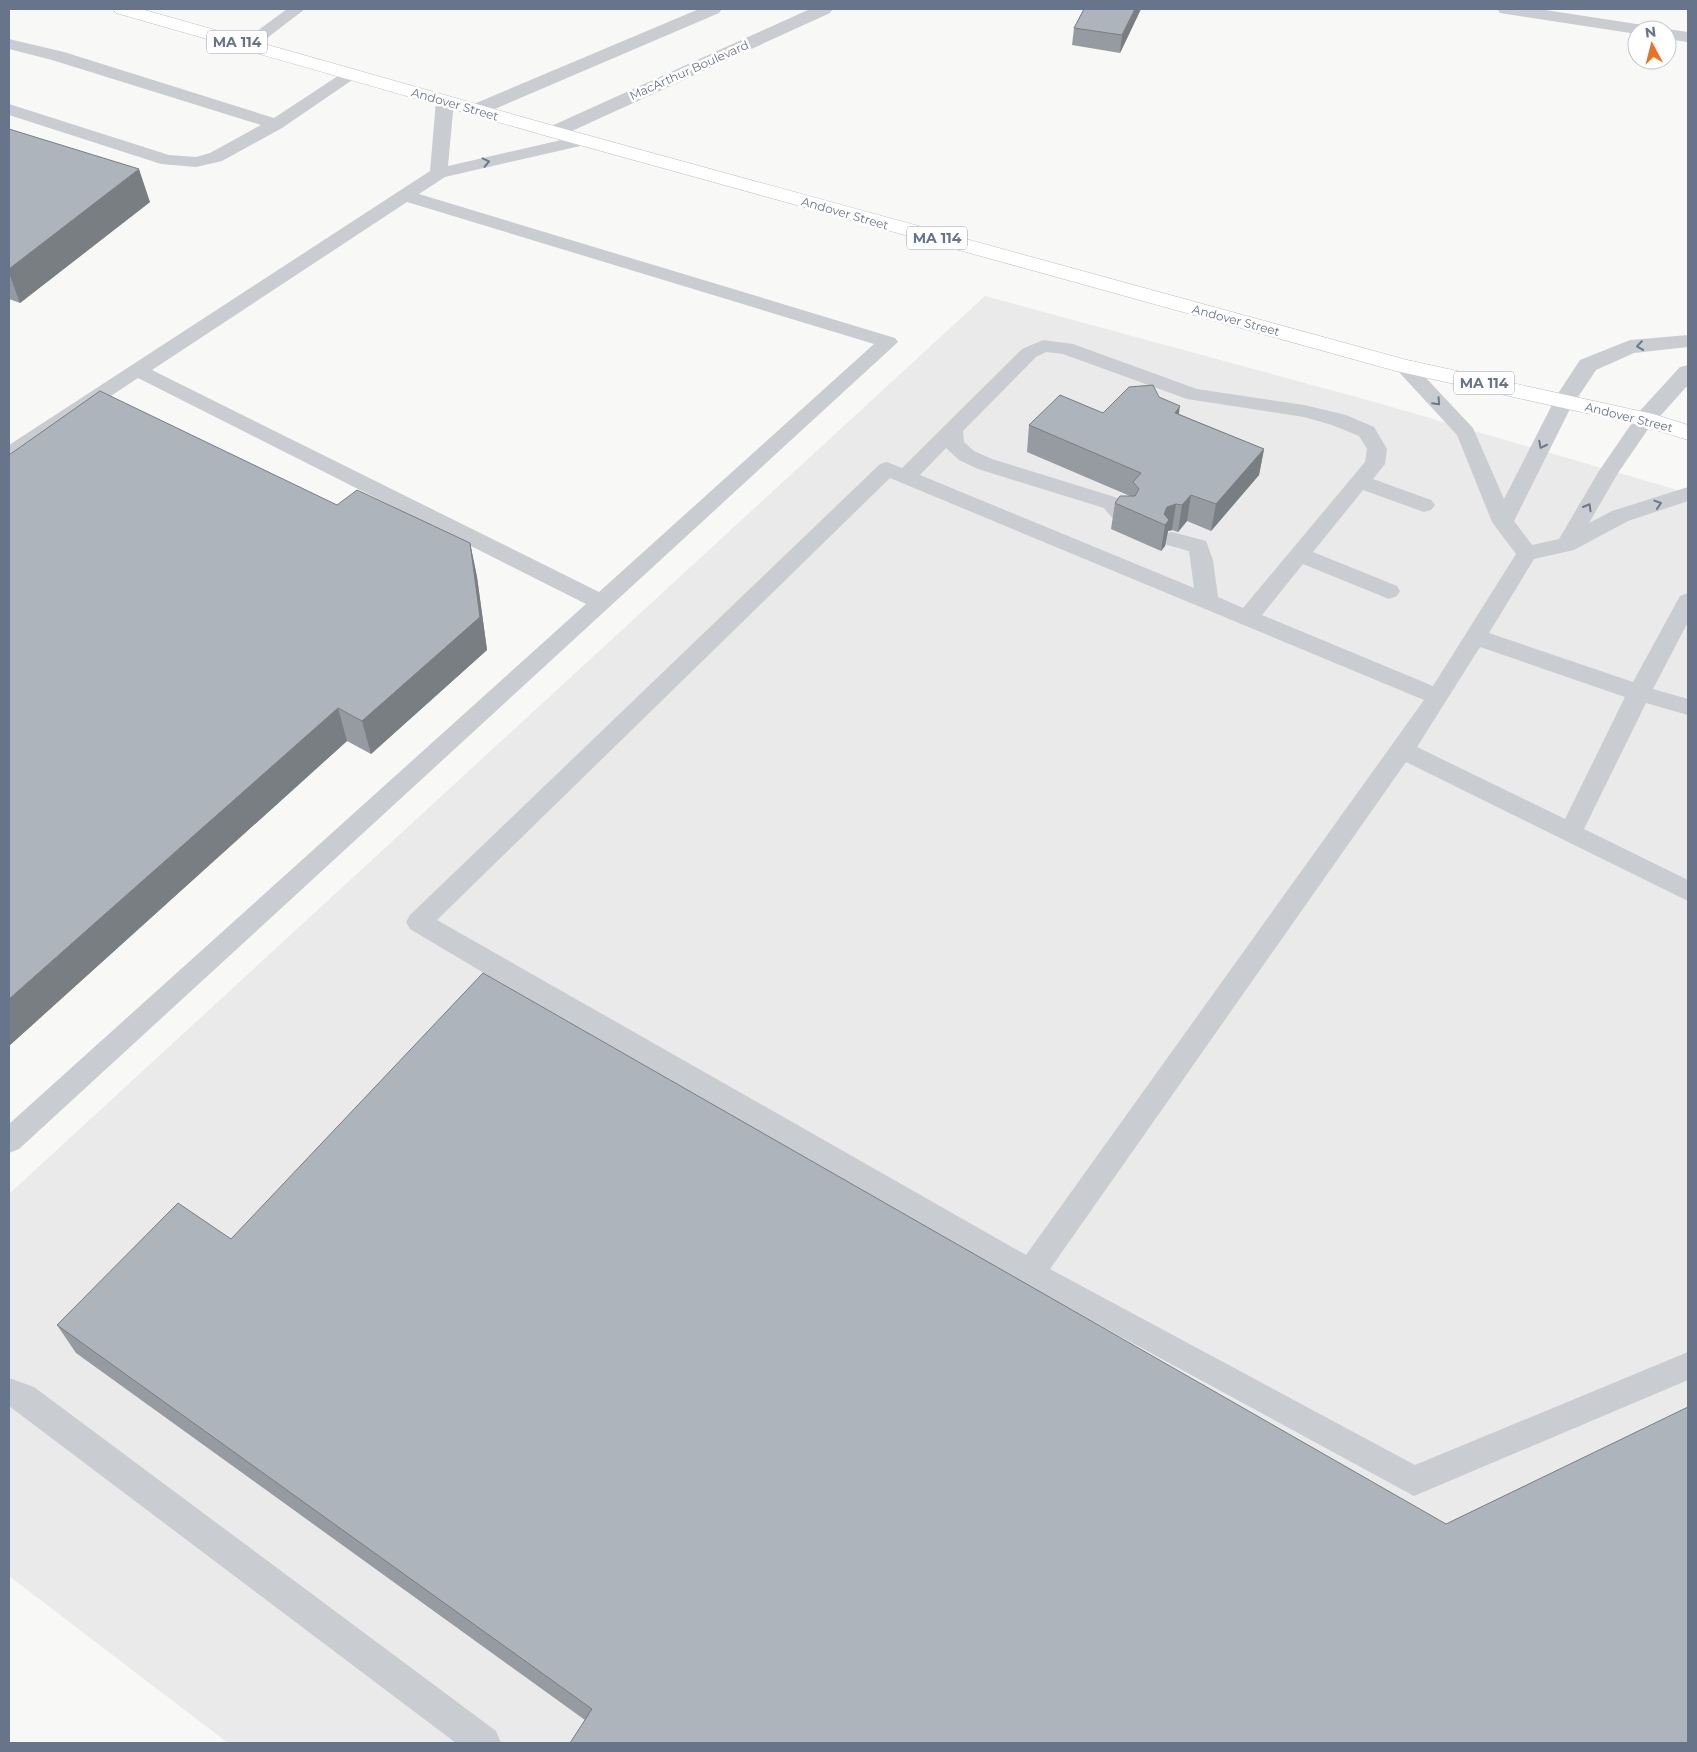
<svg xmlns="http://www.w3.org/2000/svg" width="1697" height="1752" font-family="Montserrat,sans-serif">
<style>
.built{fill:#e9eae9}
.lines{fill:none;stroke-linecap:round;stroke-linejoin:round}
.highway-casing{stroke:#bbbec2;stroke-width:1}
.lane{fill:#c9ccd0;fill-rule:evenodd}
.street{fill:#c9ccd0;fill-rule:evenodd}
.highway{fill:#fff;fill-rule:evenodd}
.wall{fill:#959ba1}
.shaded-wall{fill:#797e83}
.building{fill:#adb4bb;stroke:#797e83}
.oneway{stroke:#6c788d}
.labels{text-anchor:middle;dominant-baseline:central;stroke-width:5;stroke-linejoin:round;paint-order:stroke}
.far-street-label{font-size:12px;fill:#677489;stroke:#fff}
.shield{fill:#fff;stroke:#959eac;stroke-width:1}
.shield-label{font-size:14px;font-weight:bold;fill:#677489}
</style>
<rect width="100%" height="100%" fill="#f8f9f6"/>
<path class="built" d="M 985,296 L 1371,401 L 1688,493 L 1688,1743 L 228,1743 L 9,1576 L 9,1194 Z"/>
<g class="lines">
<g class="highway-casing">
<path id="highway" d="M 113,9 L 141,9 L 561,128 L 1407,360 L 1653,414 L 1688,425 L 1688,440 L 1640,425 L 1396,371 L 547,136 L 116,13 Z"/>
</g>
<g class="lane">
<path d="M 287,9 L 305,9 L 254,48 L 242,48 L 240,45 L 242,42 Z"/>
<path d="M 9,39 L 64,52 L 274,118 L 347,70 L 359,70 L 361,74 L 282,128 L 222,161 L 196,167 L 161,164 L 9,115 L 9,104 L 169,155 L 196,157 L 210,153 L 261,125 L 52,60 L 9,49 Z"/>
<path d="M 445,96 L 451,97 L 454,101 L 448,166 L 583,135 L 589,136 L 592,140 L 589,144 L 445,177 L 419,194 L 895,338 L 898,342 L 19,1149 L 9,1153 L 9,1124 L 586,604 L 138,378 L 16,459 L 9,461 L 9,445 L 430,171 L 436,101 L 439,97 ZM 407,202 L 874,344 L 599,592 L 152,370 Z"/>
<path d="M 1043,340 L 1073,344 L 1197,389 L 1304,405 L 1346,415 L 1374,427 L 1387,449 L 1385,464 L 1373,479 L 1431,500 L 1435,505 L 1431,510 L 1424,512 L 1363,490 L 1313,552 L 1397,586 L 1400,591 L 1397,596 L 1389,599 L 1303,564 L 1262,615 L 1433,686 L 1516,554 L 1492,522 L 1457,435 L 1397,370 L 1394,366 L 1397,362 L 1404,360 L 1411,362 L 1473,428 L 1504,499 L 1554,401 L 1557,397 L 1564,395 L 1571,397 L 1574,401 L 1514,521 L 1532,545 L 1559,539 L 1599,471 L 1638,414 L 1645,413 L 1652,414 L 1655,419 L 1618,473 L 1589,523 L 1612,511 L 1688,487 L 1688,501 L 1628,521 L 1574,550 L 1534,559 L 1489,633 L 1633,682 L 1680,596 L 1688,593 L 1688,622 L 1653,689 L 1688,699 L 1688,715 L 1646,703 L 1584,829 L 1688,880 L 1688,901 L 1406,762 L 1050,1269 L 1415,1465 L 1688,1352 L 1688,1380 L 1414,1496 L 1020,1282 L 509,988 L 410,929 L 406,922 L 410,915 L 880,464 L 887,462 L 902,468 L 1022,349 ZM 1046,352 L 1063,354 L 1187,399 L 1304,417 L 1332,425 L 1359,436 L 1367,449 L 1365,462 L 1243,608 L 1218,597 L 1213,560 L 1206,541 L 1172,532 L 1164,534 L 1161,539 L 1164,544 L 1189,551 L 1194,588 L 920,475 L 946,448 L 959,460 L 978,469 L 1104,508 C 1112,518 1116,525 1130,521 L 1133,516 L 1118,498 L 992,459 L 974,451 L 964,442 L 963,431 L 1036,357 ZM 890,478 L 1424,700 L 1026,1255 L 437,920 ZM 1480,647 L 1625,697 L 1565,819 L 1417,747 Z"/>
<path d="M 9,1378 L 34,1387 L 496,1731 L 501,1743 L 456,1743 L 9,1406 Z"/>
</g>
<g class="street">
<path d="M 699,9 L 722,9 L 719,13 L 483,114 L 469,114 L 467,110 L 469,106 Z"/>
<path d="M 810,9 L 833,9 L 830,13 L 561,136 L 547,136 L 544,132 L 547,128 Z"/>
<path d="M 1497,9 L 1539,9 L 1643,25 L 1649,26 L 1652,30 L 1637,30 L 1637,34 L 1506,14 L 1500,13 Z"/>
<path d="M 1667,29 L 1688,32 L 1688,42 L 1667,39 L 1667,30 L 1661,30 Z"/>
<path d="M 1688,335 L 1688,347 L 1634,353 L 1596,370 L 1572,406 L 1564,408 L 1556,406 L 1553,401 L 1580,360 L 1630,340 Z"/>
<path d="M 1688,365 L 1688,385 L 1653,424 L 1645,426 L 1637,424 L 1634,419 L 1637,414 L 1680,367 Z"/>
</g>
<use href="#highway" class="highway"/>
</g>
<g class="wall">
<path d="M 1084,9 L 1141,9 L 1120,53 L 1072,45 L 1074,28 Z"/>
<path d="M 9,129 L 150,202 L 20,303 L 9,299 Z"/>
<path d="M 1103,413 L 1179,414 L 1264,449 L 1259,475 L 1211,531 L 1187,521 L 1178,532 L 1172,530 L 1168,531 L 1165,546 L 1161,551 L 1111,529 L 1115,503 L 1130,496 L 1027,452 L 1029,425 Z"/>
<path d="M 337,505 L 470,543 L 477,577 L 487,650 L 371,754 L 347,741 L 9,1046 Z"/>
<path d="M 231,1239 L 1688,1743 L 585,1720 L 76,1353 L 57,1325 Z"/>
</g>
<g class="shaded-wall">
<path d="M 1135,9 L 1141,9 L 1120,53 L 1122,35 Z"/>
<path d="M 139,169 L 150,202 L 20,303 L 9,273 L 9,269 Z"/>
<path d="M 1180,406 L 1176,433 L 1175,413 Z"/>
<path d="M 1264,449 L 1259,475 L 1211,531 L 1216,504 Z"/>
<path d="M 1191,495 L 1187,521 L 1178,532 L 1182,505 Z"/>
<path d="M 1176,504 L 1172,530 L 1168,531 L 1165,546 L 1161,551 L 1165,525 L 1164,514 L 1167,507 Z"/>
<path d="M 470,543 L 477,577 L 487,650 L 371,754 L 362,721 Z"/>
<path d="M 338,708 L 347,741 L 9,1046 L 9,999 Z"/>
</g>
<g class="building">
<path d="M 1084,9 L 1135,9 L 1122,35 L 1074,28 Z"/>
<path d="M 9,129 L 139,169 L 9,269 Z"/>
<path d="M 1153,385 L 1159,397 L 1180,406 L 1175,413 L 1264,449 L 1216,504 L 1191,495 L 1182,505 L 1176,504 L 1167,507 L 1164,514 L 1169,520 L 1165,525 L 1115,503 L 1120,496 L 1135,496 L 1139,489 L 1133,482 L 1141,473 L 1029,425 L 1060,395 L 1103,413 L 1129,387 Z"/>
<path d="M 100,391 L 337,505 L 357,490 L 470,543 L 480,617 L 362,721 L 338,708 L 9,999 L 9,455 Z"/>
<path d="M 483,973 L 1446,1524 L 1688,1407 L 1688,1743 L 570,1743 L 592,1709 L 57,1325 L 178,1203 L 231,1239 Z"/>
</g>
<defs><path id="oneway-chevron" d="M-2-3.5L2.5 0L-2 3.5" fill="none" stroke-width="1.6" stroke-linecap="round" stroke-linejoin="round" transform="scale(1.25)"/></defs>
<g class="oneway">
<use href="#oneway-chevron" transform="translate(486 162) rotate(-13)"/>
<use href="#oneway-chevron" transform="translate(1640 346) rotate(172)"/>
<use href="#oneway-chevron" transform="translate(1437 402) rotate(47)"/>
<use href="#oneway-chevron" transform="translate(1542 445) rotate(117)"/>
<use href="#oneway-chevron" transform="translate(1658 504) rotate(-18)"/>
<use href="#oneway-chevron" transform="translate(1588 507) rotate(-60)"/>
</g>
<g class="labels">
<g class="far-street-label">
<text transform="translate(689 70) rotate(-24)">MacArthur Boulevard</text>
<text transform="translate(455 104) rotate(16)">Andover Street</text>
<text transform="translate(845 213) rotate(16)">Andover Street</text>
<text transform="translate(1236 320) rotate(15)">Andover Street</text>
<text transform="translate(1629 417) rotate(14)">Andover Street</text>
</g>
<g class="shield">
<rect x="207" y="30.5" width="60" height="23" rx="4"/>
<rect x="907" y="226.5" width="60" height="23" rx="4"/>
<rect x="1454" y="371.5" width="60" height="23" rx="4"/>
</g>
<g class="shield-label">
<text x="237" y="42">MA 114</text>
<text x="937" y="238">MA 114</text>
<text x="1484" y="383">MA 114</text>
</g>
</g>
<rect width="1697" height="1752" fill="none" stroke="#677489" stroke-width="20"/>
<g transform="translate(1652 45) rotate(353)"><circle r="24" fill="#ffffff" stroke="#c2c7d0"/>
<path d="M0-4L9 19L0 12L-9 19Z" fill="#ea7225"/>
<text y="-8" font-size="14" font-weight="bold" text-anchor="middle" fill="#677489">N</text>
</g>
</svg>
